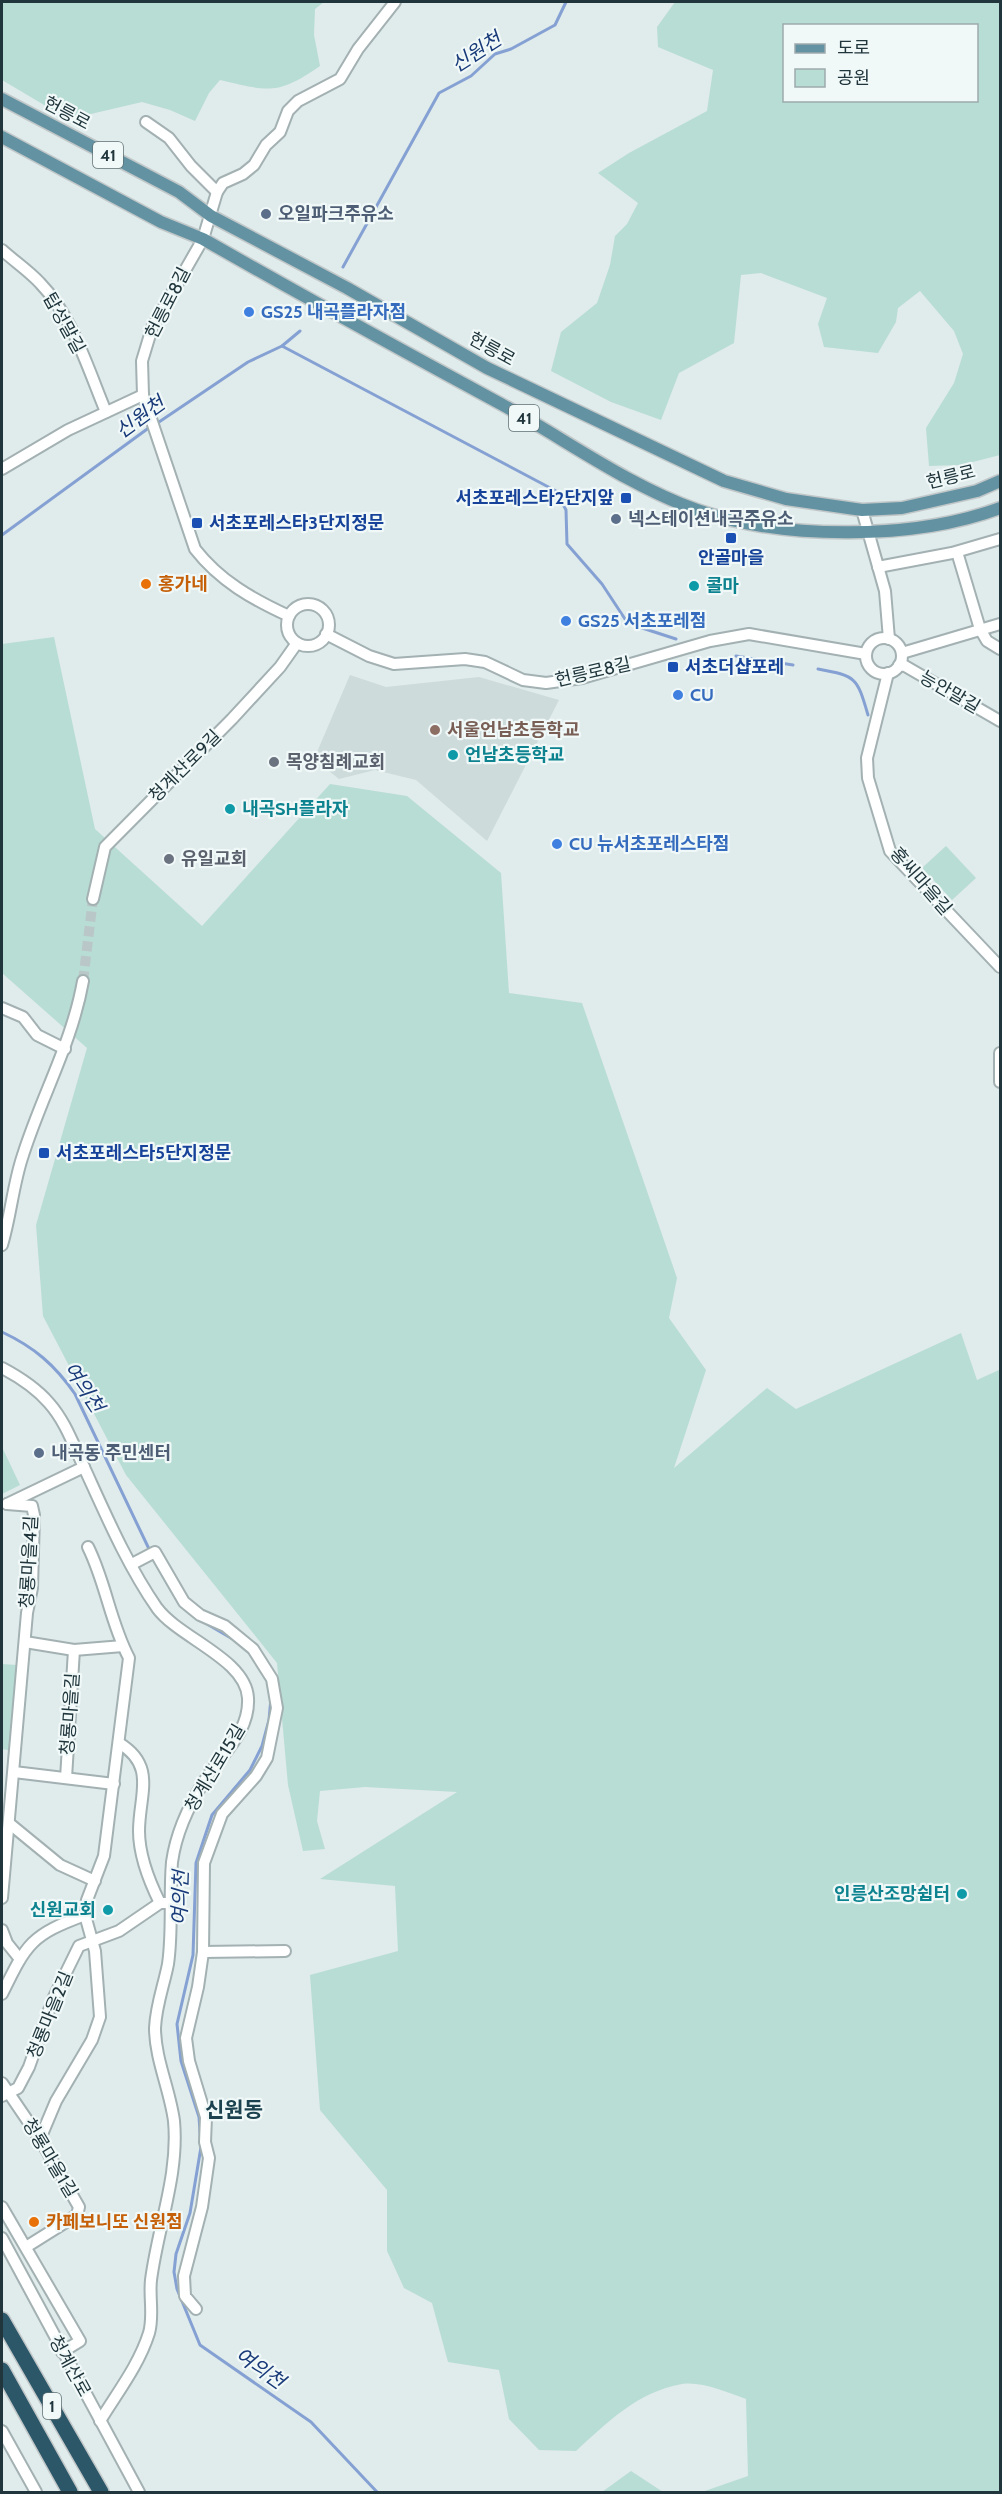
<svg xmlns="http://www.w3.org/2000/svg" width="1002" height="2494" font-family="Cabin,'Noto Sans KR',sans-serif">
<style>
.built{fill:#cedbdb}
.green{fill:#b8ddd4;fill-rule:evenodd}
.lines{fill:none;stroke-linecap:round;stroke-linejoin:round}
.stream{stroke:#85a1d3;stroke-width:3}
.minor-tunnel{stroke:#bac7c8;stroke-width:10;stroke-dasharray:10 5;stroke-linecap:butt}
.minor-casing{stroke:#a3b1b3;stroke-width:14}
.major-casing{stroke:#c1c7c8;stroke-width:15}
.highway-casing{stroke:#c1c7c8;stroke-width:18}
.minor{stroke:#fff;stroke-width:10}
.major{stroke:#6393a2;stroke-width:12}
.highway{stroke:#2b5769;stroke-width:15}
.service-dot{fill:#5c6f8a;stroke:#f0f8f8;stroke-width:2}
.shop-dot{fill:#3f7fe0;stroke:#f0f8f8;stroke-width:2}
.transit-dot{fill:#1a4fb4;stroke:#f0f8f8;stroke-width:2}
.food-dot{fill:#e8710a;stroke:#f0f8f8;stroke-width:2}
.culture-dot{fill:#0f9aa8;stroke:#f0f8f8;stroke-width:2}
.education-dot{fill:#8d6e63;stroke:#f0f8f8;stroke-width:2}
.worship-dot{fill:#6b7280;stroke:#f0f8f8;stroke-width:2}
.labels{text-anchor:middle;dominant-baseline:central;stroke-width:4.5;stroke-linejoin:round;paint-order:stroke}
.shield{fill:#f0f8f8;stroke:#5e7074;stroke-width:1.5}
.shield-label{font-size:16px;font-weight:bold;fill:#20363c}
.street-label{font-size:18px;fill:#20363c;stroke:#f0f8f8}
.service-label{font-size:18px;font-weight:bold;fill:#4e5e75;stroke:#f0f8f8;text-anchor:start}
.shop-label{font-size:18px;font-weight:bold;fill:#366cbe;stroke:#f0f8f8;text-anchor:start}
.transit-label{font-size:18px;font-weight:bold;fill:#164399;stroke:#f0f8f8;text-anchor:start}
.food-label{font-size:18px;font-weight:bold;fill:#c56008;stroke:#f0f8f8;text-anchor:start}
.culture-label{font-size:18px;font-weight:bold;fill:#0d838f;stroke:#f0f8f8;text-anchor:start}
.education-label{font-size:18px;font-weight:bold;fill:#785e54;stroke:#f0f8f8;text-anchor:start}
.worship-label{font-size:18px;font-weight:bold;fill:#5b616d;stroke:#f0f8f8;text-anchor:start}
.water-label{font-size:20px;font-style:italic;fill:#183a79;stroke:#f0f8f8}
.quarter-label{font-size:21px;font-weight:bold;fill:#1b424e;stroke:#f0f8f8}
</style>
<rect width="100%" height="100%" fill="#e0ebeb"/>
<path class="built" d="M 350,675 L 386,687 L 479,677 L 559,700 L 487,841 L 416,780 L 375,770 L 339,779 L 314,759 Z"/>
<g class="green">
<path d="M 2,2 L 324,2 L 315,9 L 314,35 L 320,66 C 277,96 268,91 220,80 L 209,93 L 195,121 L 170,110 L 142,102 L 78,117 L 56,112 L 2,80 Z"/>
<path d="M 675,2 L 1000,2 L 1000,455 L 961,465 L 929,466 L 926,428 L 954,383 L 963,354 L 954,331 L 920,291 L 898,308 L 896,322 L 878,353 L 824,347 L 818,324 L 827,298 L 761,273 L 741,275 L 734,343 L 679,373 L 661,420 L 611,402 L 551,371 L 561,332 L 597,303 L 610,265 L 615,236 L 627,224 L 638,203 L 598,173 L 629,153 L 707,111 L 713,70 L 658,47 L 657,27 ZM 784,26 L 976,26 L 976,100 L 784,100 Z"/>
<path d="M 54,637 L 95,829 L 202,926 L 330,784 L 407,796 L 501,873 L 509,993 L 582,1003 L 677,1278 L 669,1318 L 706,1370 L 674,1468 L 767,1388 L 796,1409 L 961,1333 L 977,1380 L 999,1370 L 1000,1366 L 1000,2492 L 702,2492 L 748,2476 L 746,2399 C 727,2392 701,2381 682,2384 C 637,2392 608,2422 576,2451 L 539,2450 L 509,2419 L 499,2370 L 448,2362 L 432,2303 L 404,2288 L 387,2251 L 387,2190 L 320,2110 L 310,1975 L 398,1951 L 395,1886 L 320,1879 L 457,1792 L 365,1787 L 320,1791 L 317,1821 L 325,1849 L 303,1851 L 288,1785 L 277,1663 L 126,1475 L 43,1316 L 36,1225 L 87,1048 L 2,973 L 2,644 Z"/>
<path d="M 946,846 L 976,878 L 952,900 L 922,868 Z"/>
<path d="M 2,1447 L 20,1485 L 2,1494 Z"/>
<path d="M 2,1664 L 17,1665 L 13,1751 L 2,1749 Z"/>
<path d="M 631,2471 L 663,2492 L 602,2492 Z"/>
</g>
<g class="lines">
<g class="stream">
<path d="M 343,267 L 439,93 L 471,76 L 495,54 L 511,49 L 555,25 L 566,2"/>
<path d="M 282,346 L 556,491 L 566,510 L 567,544 L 602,584 L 625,619 L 636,626 L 676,639"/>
<path d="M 156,424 L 248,362 L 282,346 L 300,331"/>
<path d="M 2,535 L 150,427"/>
<path d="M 736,656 L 793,665"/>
<path d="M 818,669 C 856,676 857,677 868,715"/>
<path d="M 2,1332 C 34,1347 55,1365 75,1394 L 150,1551"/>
<path d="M 167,1583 L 181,1605"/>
<path d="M 195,1617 L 236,1641"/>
<path d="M 271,1698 L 269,1720 L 262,1746 L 250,1770 L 212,1815 L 196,1863 L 193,1955 L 177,2024 L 181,2061 L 199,2117 L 201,2147 L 190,2213 L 176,2254 L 174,2272 L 177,2289 L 200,2345 L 311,2422 L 377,2492"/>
</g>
<path class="minor-tunnel" d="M 83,981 L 93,899"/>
<g class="minor-casing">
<g id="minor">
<path d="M 146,122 L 169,138 L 191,166 L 217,192"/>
<path d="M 2,250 C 14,261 29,271 40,283 C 73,317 88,369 106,412"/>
<path d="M 2,469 L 68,430 L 143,395"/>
<path d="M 862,510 L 885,591 L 889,639"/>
<path d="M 957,552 L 980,629 L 987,641 L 1000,649"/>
<path d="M 878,567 L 952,553 L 1000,539"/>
<circle cx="308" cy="625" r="21"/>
<path d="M 289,616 C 252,599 220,581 195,549 L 143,395 L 142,361 L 152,328 L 203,239 L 217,192 L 223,183 L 243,174 L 254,165 L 266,145 L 280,132 L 288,111 L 298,101 L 340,79 L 358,49 L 395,2"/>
<path d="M 326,634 L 369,656 L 394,664 L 465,659 L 485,662 L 523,680 L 546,683 L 582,678 L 710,641 L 749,634 L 866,654"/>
<circle cx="884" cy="656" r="18"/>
<path d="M 902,653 L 1000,624"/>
<path d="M 899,665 L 905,666 L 1000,721"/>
<path d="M 888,673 L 867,758 L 868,778 L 890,851 L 1000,967"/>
<path d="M 93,899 L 105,847 L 232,719 L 280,667 L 297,643"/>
<path d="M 2,1008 L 23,1017 L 37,1035 L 65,1049"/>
<path d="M 1000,1053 L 1000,1082"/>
<path d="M 2,1245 C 11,1215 13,1184 23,1155 C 42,1095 72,1043 83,981"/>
<path d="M 2,1368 C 19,1377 36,1388 49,1403 C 65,1421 73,1444 83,1465 C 105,1513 127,1565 157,1608 C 179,1638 246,1659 248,1698 C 250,1732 222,1754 205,1780 C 189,1805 176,1833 172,1862 C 169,1896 173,1930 168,1964 C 164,1985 156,2005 155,2028 C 155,2059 170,2090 174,2121 C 179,2175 158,2226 151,2280 C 149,2297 154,2316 149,2333 C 139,2365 117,2393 100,2421"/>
<path d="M 7,1504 L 84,1467"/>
<path d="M 132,1564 L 155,1552 L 184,1602 L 200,1615 L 225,1626 L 253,1649 L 272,1679 L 277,1708 L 267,1758 L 256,1776 L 222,1814 L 204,1863 L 203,1952 L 198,1987 L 186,2038 L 189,2061 L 206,2117 L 205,2142 L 209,2158 L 202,2207 L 184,2276 L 185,2296 L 196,2309"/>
<path d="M 25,1642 L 74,1650 L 123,1646"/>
<path d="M 119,1743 C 157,1766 139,1795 139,1831 C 139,1856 149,1881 160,1903"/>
<path d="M 14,1772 L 114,1784"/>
<path d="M 66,1778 L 74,1650"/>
<path d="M 10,1824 L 60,1865 L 95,1881"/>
<path d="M 2,1898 L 27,1613 L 32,1588 L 34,1515 L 32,1506 L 7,1504"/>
<path d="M 2,1930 L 7,1943 L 19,1958"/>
<path d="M 203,1952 L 285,1951"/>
<path d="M 2,1994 C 27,1943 31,1935 85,1915"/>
<path d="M 2,2083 L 40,2139 L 79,2207 L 77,2215 L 26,2247"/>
<path d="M 2,2096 L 18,2088 L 29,2067 L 53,1999 L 79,1946 L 119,1931 L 160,1903 L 169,1903"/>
<path d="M 40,2139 L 56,2101 L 92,2040 L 100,2017 L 95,1951 L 85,1915 L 87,1900 L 104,1856 L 129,1658 C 110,1622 106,1583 88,1547"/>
<path d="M 2,2207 L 80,2341 L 62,2352"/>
<path d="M 2,2238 L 139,2492"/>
<path d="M 2,2431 L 36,2492"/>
</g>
</g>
<g class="major-casing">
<g id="major">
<path d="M 2,99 L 179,192 L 211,216 L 347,288 L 487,368 L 724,481 L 786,499 L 862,510 L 902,508 L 977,491 L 1000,481"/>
<path d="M 2,137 L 161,222 L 203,239 C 301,295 401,350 501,404 C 565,439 627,485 697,510 C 784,540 914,540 1000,508"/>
</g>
</g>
<g class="highway-casing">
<g id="highway">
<path d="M 2,2320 L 101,2492"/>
<path d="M 2,2370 L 70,2492"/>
</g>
</g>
<use href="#minor" class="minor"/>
<use href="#major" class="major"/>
<use href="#highway" class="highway"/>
</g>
<g class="service-dot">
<circle cx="266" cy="214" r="6"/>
<circle cx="616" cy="519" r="6"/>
<circle cx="39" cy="1453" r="6"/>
</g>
<g class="shop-dot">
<circle cx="249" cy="312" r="6"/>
<circle cx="566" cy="621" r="6"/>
<circle cx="678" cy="695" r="6"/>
<circle cx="557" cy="844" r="6"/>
</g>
<g class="transit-dot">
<rect x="620" y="492" width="12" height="12" rx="3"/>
<rect x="191" y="517" width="12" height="12" rx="3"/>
<rect x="725" y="532" width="12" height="12" rx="3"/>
<rect x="667" y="661" width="12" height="12" rx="3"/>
<rect x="38" y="1147" width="12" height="12" rx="3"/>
</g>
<g class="food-dot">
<circle cx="146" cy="584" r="6"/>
<circle cx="34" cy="2222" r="6"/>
</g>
<g class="culture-dot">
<circle cx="694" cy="586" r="6"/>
<circle cx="453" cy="755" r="6"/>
<circle cx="230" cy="809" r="6"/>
<circle cx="962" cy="1894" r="6"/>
<circle cx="108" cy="1910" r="6"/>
</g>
<circle class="education-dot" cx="435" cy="730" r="6"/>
<g class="worship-dot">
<circle cx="274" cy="762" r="6"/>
<circle cx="169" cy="859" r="6"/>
</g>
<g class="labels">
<g class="shield">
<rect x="93" y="142" width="30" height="26" rx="4.5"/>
<rect x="509" y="405" width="30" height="26" rx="4.5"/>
<rect x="43" y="2393" width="18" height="26" rx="4.5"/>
</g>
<g class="shield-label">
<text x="108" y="155">41</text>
<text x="524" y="418">41</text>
<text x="52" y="2406">1</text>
</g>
<g class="street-label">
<text transform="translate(67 113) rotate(28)">헌릉로</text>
<text transform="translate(168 303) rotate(-63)">헌릉로8길</text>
<text transform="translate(64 323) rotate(61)">탑성말길</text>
<text transform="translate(492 349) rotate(29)">헌릉로</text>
<text transform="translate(951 477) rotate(-14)">헌릉로</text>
<text transform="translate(593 672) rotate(-13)">헌릉로8길</text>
<text transform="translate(950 692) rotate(30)">능안말길</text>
<text transform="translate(185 766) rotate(-45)">청계산로9길</text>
<text transform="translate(921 881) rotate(49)">홍씨마을길</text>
<text transform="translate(29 1562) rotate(-87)">청룡마을4길</text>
<text transform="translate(70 1714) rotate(-86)">청룡마을길</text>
<text transform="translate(215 1768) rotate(-59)">청계산로15길</text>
<text transform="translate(50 2015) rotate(-68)">청룡마을2길</text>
<text transform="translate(50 2158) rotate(59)">청룡마을1길</text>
<text transform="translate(70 2366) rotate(61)">청계산로</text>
</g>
<g class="service-label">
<text x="278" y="214">오일파크주유소</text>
<text x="628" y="519">넥스테이션내곡주유소</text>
<text x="51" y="1453">내곡동 주민센터</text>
</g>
<g class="shop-label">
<text x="261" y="312">GS25 내곡플라자점</text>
<text x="578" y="621">GS25 서초포레점</text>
<text x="690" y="695">CU</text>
<text x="569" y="844">CU 뉴서초포레스타점</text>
</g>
<g class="transit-label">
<text x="614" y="498" text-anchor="end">서초포레스타2단지앞</text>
<text x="209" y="523">서초포레스타3단지정문</text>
<text x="731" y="558" text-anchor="middle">안골마을</text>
<text x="685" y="667">서초더샵포레</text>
<text x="56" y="1153">서초포레스타5단지정문</text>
</g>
<g class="food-label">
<text x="158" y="584">홍가네</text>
<text x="46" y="2222">카페보니또 신원점</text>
</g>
<g class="culture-label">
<text x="706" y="586">콜마</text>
<text x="465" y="755">언남초등학교</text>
<text x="242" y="809">내곡SH플라자</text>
<text x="950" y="1894" text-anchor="end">인릉산조망쉼터</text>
<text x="96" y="1910" text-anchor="end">신원교회</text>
</g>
<g class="education-label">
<text x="447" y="730">서울언남초등학교</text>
</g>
<g class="worship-label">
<text x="286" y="762">목양침례교회</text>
<text x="181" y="859">유일교회</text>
</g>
<g class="water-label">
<text transform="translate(476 52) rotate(-33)">신원천</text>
<text transform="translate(140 417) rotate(-36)">신원천</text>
<text transform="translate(84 1387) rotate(57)">여의천</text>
<text transform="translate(180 1898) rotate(-88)">여의천</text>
<text transform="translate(260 2368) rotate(35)">여의천</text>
</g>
<g class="quarter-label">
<text x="234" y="2109">신원동</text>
</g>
</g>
<rect width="1002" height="2494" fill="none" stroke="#20363c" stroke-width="6"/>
<rect x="783" y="24" width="195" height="78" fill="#f0f8f8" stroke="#9daaad" stroke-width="1.5"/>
<rect x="795" y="44" width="30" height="9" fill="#6393a2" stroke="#9daaad" stroke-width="1.5"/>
<text x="837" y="54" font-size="18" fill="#20363c">도로</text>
<rect x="795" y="69" width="30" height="18" fill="#b8ddd4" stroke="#9daaad" stroke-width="1.5"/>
<text x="837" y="84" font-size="18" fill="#20363c">공원</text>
</svg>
